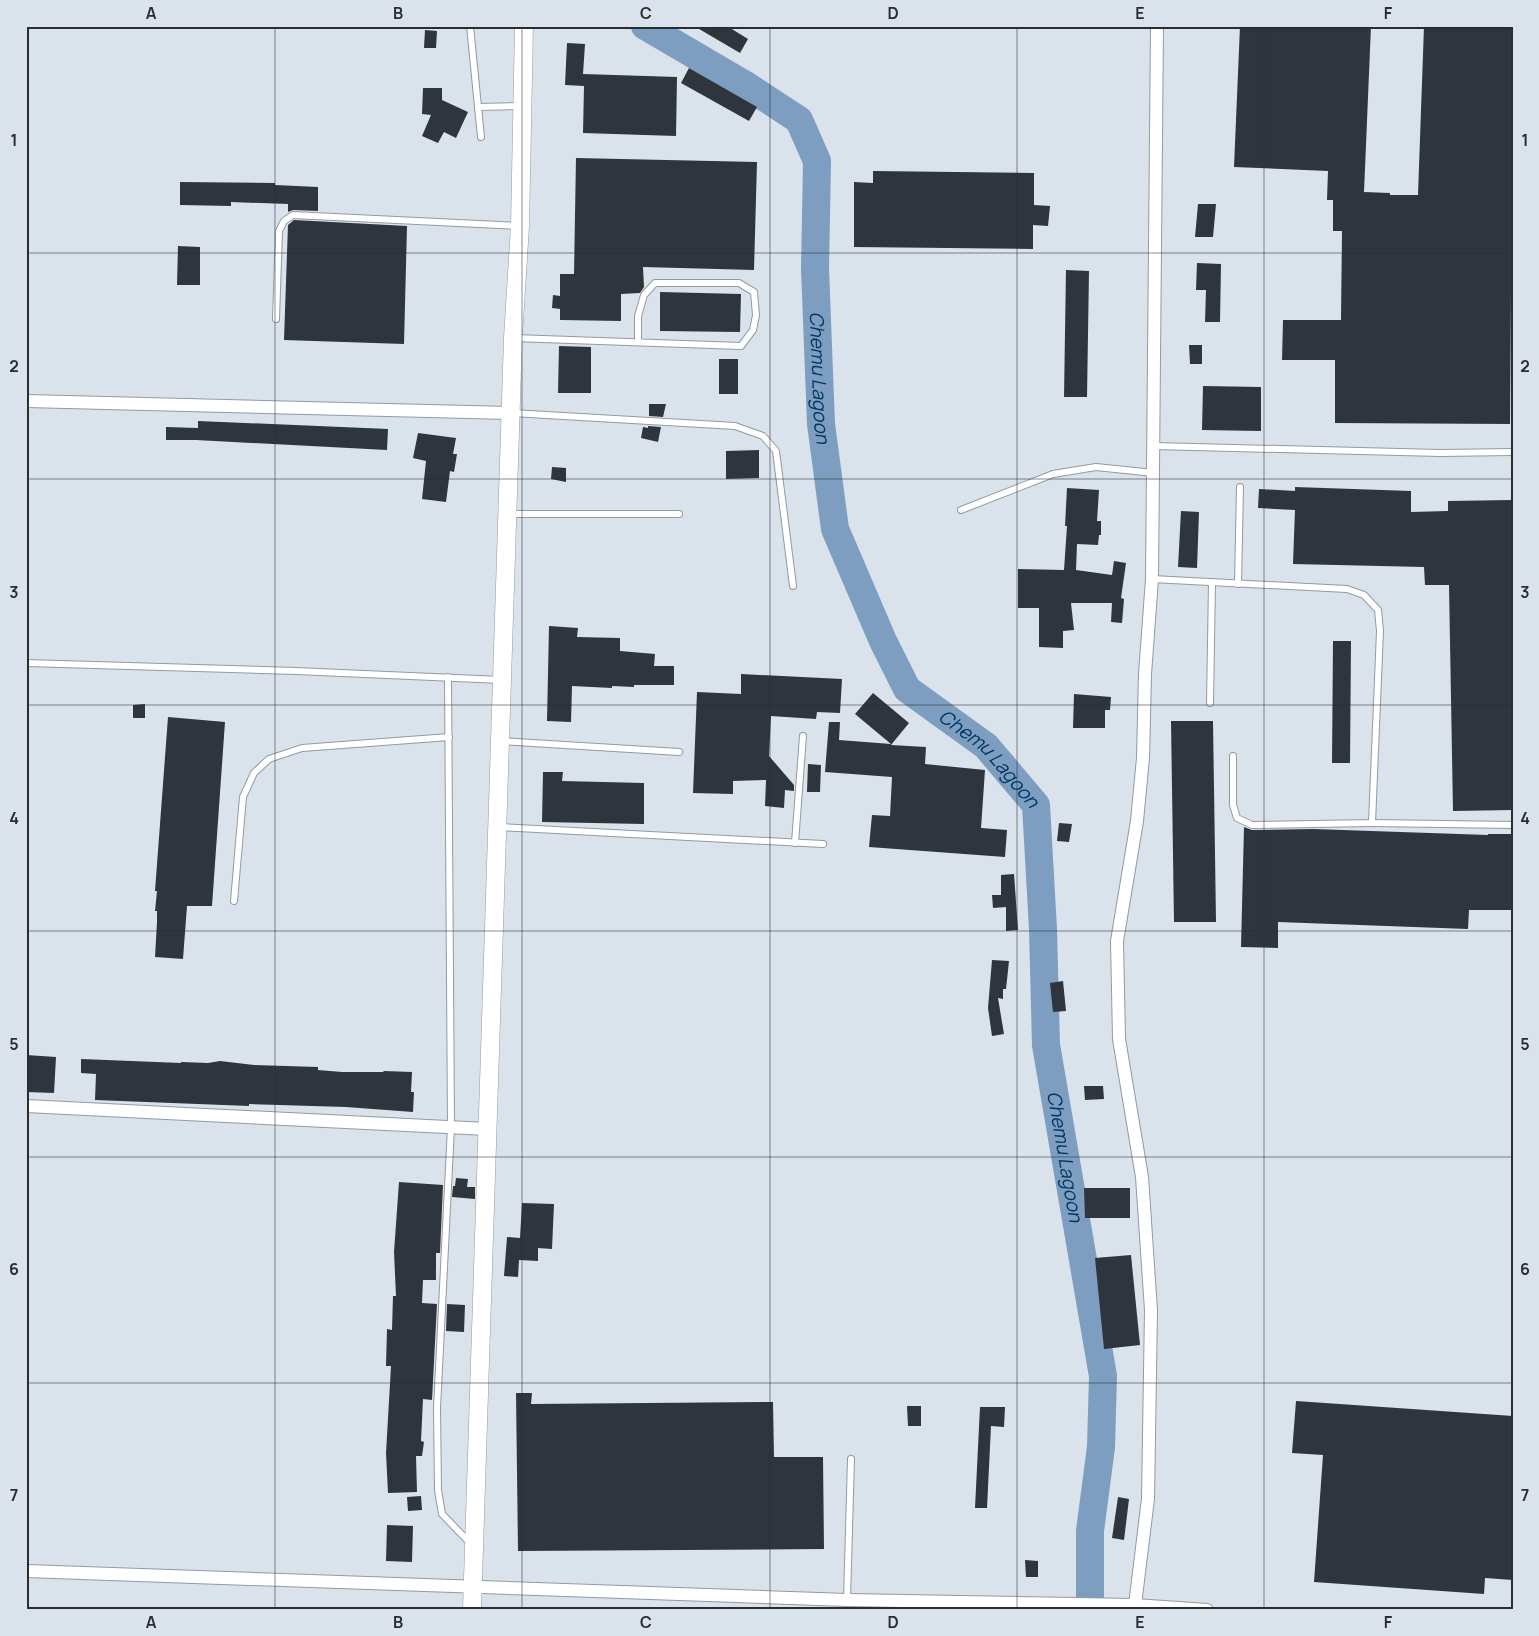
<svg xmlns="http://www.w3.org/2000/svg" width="1539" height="1636" font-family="Manrope,sans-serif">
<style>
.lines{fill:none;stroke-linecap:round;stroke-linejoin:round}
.river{stroke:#7d9ec0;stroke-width:28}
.building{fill:#2f353c}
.lane-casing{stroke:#939aa2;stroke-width:8}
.street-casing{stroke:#939aa2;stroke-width:14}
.secondary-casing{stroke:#939aa2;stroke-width:19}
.lane{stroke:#fff;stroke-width:6}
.street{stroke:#fff;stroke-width:12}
.secondary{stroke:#fff;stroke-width:18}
.grid{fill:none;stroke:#2a2d30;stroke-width:1;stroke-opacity:0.55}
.labels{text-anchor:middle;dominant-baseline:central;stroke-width:5;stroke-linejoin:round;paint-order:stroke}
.water-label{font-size:19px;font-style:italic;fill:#003762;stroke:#dae2eb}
.neatline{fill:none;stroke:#2a2d30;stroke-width:2}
.grid-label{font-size:16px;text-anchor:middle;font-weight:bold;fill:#2a2d30}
</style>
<rect width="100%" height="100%" fill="#dae2eb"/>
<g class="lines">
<path class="river" id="s1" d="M 645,26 L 744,84 L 799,120 L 817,161 L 815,269 L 821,424 L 835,529 L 883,641 L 907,689 L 986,746 L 1036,805 L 1043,929 L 1046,1045 L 1103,1376 L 1101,1447 L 1090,1531 L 1090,1610"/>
</g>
<g class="building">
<path d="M 694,26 L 727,26 L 748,39 L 740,53 Z"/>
<path d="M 1240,26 L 1371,26 L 1364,192 L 1390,193 L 1390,195 L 1418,195 L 1424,26 L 1513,26 L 1510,424 L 1335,423 L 1335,360 L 1282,360 L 1283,320 L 1341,320 L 1342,231 L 1333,231 L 1333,200 L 1327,200 L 1328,171 L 1234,167 Z"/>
<path d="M 425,30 L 437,31 L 436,48 L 424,48 Z"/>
<path d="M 567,43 L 585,44 L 583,74 L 677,77 L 676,136 L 583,133 L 584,86 L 565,85 Z"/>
<path d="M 689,68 L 757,107 L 749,121 L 681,83 Z"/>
<path d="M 423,88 L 442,88 L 442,100 L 468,112 L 456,138 L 444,132 L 438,143 L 422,136 L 431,115 L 422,114 Z"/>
<path d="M 576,158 L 757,162 L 754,270 L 643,267 L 644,287 L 640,293 L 621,294 L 621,321 L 560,320 L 560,309 L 552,308 L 553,295 L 560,296 L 560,274 L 574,274 Z"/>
<path d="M 873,171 L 1034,173 L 1034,205 L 1050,206 L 1048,226 L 1033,225 L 1033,249 L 854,247 L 854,182 L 873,183 Z"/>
<path d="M 180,182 L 275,183 L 275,185 L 318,187 L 318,211 L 293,210 L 288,212 L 288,204 L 231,202 L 231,206 L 180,205 Z"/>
<path d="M 1198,204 L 1216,204 L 1213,237 L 1195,237 Z"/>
<path d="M 294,220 L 407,226 L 404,344 L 284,340 L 288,225 Z"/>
<path d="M 178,246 L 200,247 L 200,285 L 177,285 Z"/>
<path d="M 1197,263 L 1221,264 L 1220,322 L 1205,322 L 1206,290 L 1196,290 Z"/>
<path d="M 1066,270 L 1089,271 L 1087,397 L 1064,397 Z"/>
<path d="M 660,292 L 741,294 L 740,332 L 660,331 Z"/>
<path d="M 1189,345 L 1202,345 L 1202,364 L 1190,364 Z"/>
<path d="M 559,346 L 591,347 L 591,393 L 558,393 Z"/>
<rect x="719" y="359" width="19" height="35"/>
<path d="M 1203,386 L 1261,387 L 1261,431 L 1202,430 Z"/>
<path d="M 649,404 L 666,404 L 663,417 L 649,416 Z"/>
<path d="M 198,421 L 388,429 L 387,450 L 196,440 L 166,440 L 166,427 L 198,428 Z"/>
<path d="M 648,426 L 661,427 L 658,442 L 641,438 L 643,427 L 648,428 Z"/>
<path d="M 418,433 L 456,438 L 453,454 L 457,454 L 454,472 L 450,471 L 446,502 L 422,499 L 426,461 L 413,458 Z"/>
<path d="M 759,450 L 759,478 L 726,479 L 726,451 Z"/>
<path d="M 552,467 L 566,468 L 566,482 L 551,479 Z"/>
<path d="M 1295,487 L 1411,491 L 1411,512 L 1448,511 L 1448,501 L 1513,500 L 1513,810 L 1453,811 L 1449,585 L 1425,585 L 1424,567 L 1293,564 L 1295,510 L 1258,508 L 1259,489 L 1295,491 Z"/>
<path d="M 1067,488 L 1099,490 L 1097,521 L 1101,521 L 1101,535 L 1099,535 L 1098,545 L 1077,544 L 1076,570 L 1112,575 L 1114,561 L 1126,563 L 1121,598 L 1124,599 L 1122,623 L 1111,622 L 1112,603 L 1071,603 L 1074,630 L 1063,631 L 1063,648 L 1039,647 L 1039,608 L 1018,608 L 1018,569 L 1064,570 L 1067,526 L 1065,526 Z"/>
<path d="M 1181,511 L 1199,512 L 1197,568 L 1178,567 Z"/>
<path d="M 549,626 L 578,628 L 577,637 L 620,638 L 620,651 L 655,654 L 654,666 L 674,666 L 674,685 L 634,685 L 634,687 L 612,686 L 612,688 L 572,686 L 571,722 L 547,721 Z"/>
<path d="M 1333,641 L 1351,641 L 1350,763 L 1332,763 Z"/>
<path d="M 741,674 L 842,679 L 840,713 L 817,712 L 816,719 L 771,716 L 769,756 L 794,785 L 794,791 L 785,790 L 784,808 L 765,806 L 766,780 L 733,781 L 733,794 L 693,793 L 697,692 L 741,694 Z"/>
<path d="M 873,693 L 909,723 L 891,745 L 926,747 L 925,764 L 985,770 L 981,828 L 1007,830 L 1005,857 L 869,847 L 872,815 L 890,816 L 892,777 L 825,772 L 829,722 L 840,722 L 839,740 L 891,744 L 855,714 Z"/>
<path d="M 1074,694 L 1111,697 L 1110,710 L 1105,710 L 1105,728 L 1073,728 Z"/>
<path d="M 145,704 L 145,718 L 133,718 L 133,705 Z"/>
<path d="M 168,717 L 225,722 L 212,906 L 187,906 L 183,959 L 155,957 L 157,922 L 157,911 L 155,911 L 157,891 L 155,891 Z"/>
<path d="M 1171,721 L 1213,721 L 1216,922 L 1174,922 Z"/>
<path d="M 808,764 L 821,765 L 820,792 L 807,792 Z"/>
<path d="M 543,772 L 563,772 L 562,781 L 644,783 L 644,824 L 542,822 Z"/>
<path d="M 1059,823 L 1072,824 L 1069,842 L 1057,841 Z"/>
<path d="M 1244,827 L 1252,830 L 1313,829 L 1488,835 L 1488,834 L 1513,834 L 1513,910 L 1469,910 L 1468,929 L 1278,922 L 1278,948 L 1241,947 Z"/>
<path d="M 1014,874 L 1018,930 L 1006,931 L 1006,907 L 993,908 L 992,895 L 1001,895 L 1001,875 Z"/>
<path d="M 992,960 L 1009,961 L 1006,989 L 1003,989 L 1003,999 L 998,998 L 1004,1034 L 992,1036 L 988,1008 Z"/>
<path d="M 1063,981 L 1066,1011 L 1053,1012 L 1050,983 Z"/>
<path d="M 26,1055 L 56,1057 L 54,1093 L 26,1092 Z"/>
<path d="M 81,1059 L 181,1063 L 181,1062 L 208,1063 L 220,1061 L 254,1065 L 318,1067 L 318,1070 L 342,1072 L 383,1072 L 384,1071 L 412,1072 L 411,1092 L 414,1092 L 413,1112 L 346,1107 L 249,1104 L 249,1106 L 95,1100 L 96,1074 L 81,1073 Z"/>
<path d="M 1084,1086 L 1103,1086 L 1104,1099 L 1085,1100 Z"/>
<path d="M 456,1178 L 468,1179 L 467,1187 L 475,1187 L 475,1199 L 452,1197 L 453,1186 L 455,1186 Z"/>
<path d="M 399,1182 L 443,1185 L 440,1253 L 436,1253 L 436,1280 L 423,1280 L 422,1303 L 437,1304 L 432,1400 L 423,1399 L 421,1441 L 424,1442 L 422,1456 L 416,1456 L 417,1492 L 388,1493 L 386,1453 L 391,1366 L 386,1366 L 387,1329 L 392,1330 L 393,1296 L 396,1296 L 394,1252 Z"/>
<path d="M 1084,1188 L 1130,1188 L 1130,1218 L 1085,1218 Z"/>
<path d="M 522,1203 L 554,1204 L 552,1249 L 538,1248 L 538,1261 L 519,1260 L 518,1277 L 504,1276 L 507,1237 L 520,1238 Z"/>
<path d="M 1131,1255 L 1140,1345 L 1104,1349 L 1095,1258 Z"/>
<path d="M 447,1304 L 465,1305 L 464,1332 L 446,1331 Z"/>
<path d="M 516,1393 L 532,1393 L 531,1404 L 773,1402 L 774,1457 L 823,1457 L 824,1549 L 518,1551 Z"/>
<path d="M 1296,1401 L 1513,1416 L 1513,1580 L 1485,1578 L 1484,1594 L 1314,1582 L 1323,1455 L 1292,1453 Z"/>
<path d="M 907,1406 L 921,1406 L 921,1426 L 908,1426 Z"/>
<path d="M 980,1407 L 1005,1407 L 1004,1427 L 991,1426 L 987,1508 L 975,1508 Z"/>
<path d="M 421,1496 L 422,1510 L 408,1511 L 407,1497 Z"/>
<path d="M 1118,1497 L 1129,1499 L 1124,1540 L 1112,1538 Z"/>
<path d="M 387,1525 L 413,1526 L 412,1562 L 386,1561 Z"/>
<path d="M 1025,1560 L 1038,1561 L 1038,1577 L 1026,1577 Z"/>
</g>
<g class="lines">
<g class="lane-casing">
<g id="lane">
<path d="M 470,26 L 481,137"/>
<path d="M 478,107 L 521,106"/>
<path d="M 276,319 L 279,231 L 284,221 L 293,215 L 518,226"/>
<path d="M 514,338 L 741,346 L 753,330 L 756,315 L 754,292 L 739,283 L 655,283 L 644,295 L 638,316 L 638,342"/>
<path d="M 512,413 L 735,426 L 763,436 L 776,451 L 793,586"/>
<path d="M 1154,446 L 1440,453 L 1513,452"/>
<path d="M 961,510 L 1053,474 L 1096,467 L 1154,473"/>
<path d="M 509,514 L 679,514"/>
<path d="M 1152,579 L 1347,589 L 1364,595 L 1378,610 L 1380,631 L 1372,823 L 1252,825 L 1237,818 L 1233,805 L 1233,756"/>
<path d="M 1238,584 L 1240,487"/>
<path d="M 26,663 L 296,671 L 501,680"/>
<path d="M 448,677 L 451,1127 L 437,1408 L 438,1490 L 442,1514 L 471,1544"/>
<path d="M 1210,703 L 1212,582"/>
<path d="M 500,741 L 679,752"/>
<path d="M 1372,823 L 1513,825"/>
<path d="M 498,827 L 823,844"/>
<path d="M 795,843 L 803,736"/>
<path d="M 234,901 L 243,797 L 254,773 L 269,759 L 302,748 L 449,737"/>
<path d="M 847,1600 L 851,1459"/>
</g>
</g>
<g class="street-casing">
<g id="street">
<path d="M 26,401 L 511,413"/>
<path d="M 26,1106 L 487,1129"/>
<path d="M 26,1571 L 847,1600 L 1135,1605 L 1207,1610"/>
<path d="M 1135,1605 L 1148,1499 L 1151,1310 L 1142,1177 L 1119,1039 L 1117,941 L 1137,821 L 1143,758 L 1145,674 L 1152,579 L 1157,26"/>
</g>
</g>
<g class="secondary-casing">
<path id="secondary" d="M 472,1610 L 513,338 L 520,226 L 524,26"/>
</g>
<use href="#lane" class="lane"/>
<use href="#street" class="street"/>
<use href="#secondary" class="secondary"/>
</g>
<path class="grid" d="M 275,26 L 275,1610M 522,26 L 522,1610M 770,26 L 770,1610M 1017,26 L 1017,1610M 1264,26 L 1264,1610M 26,253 L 1513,253M 26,479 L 1513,479M 26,705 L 1513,705M 26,931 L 1513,931M 26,1157 L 1513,1157M 26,1383 L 1513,1383"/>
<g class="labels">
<g class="water-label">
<text stroke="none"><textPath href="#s1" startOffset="442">Chemu Lagoon</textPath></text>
<text stroke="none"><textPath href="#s1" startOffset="878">Chemu Lagoon</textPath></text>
<text stroke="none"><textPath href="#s1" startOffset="1298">Chemu Lagoon</textPath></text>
</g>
</g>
<rect width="1539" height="1636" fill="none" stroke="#dae2eb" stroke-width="55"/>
<rect x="28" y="28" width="1484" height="1580" class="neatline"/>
<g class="grid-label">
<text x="151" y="19">A</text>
<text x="398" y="19">B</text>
<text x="646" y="19">C</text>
<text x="893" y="19">D</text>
<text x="1140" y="19">E</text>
<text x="1388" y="19">F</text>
<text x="14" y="146">1</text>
<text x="1525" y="146">1</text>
<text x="14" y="372">2</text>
<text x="1525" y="372">2</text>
<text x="14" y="598">3</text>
<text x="1525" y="598">3</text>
<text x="14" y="824">4</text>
<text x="1525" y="824">4</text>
<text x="14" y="1050">5</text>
<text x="1525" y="1050">5</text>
<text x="14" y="1275">6</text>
<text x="1525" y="1275">6</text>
<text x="14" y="1501">7</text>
<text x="1525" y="1501">7</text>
<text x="151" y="1628">A</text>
<text x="398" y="1628">B</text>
<text x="646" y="1628">C</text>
<text x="893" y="1628">D</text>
<text x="1140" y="1628">E</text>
<text x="1388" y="1628">F</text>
</g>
</svg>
